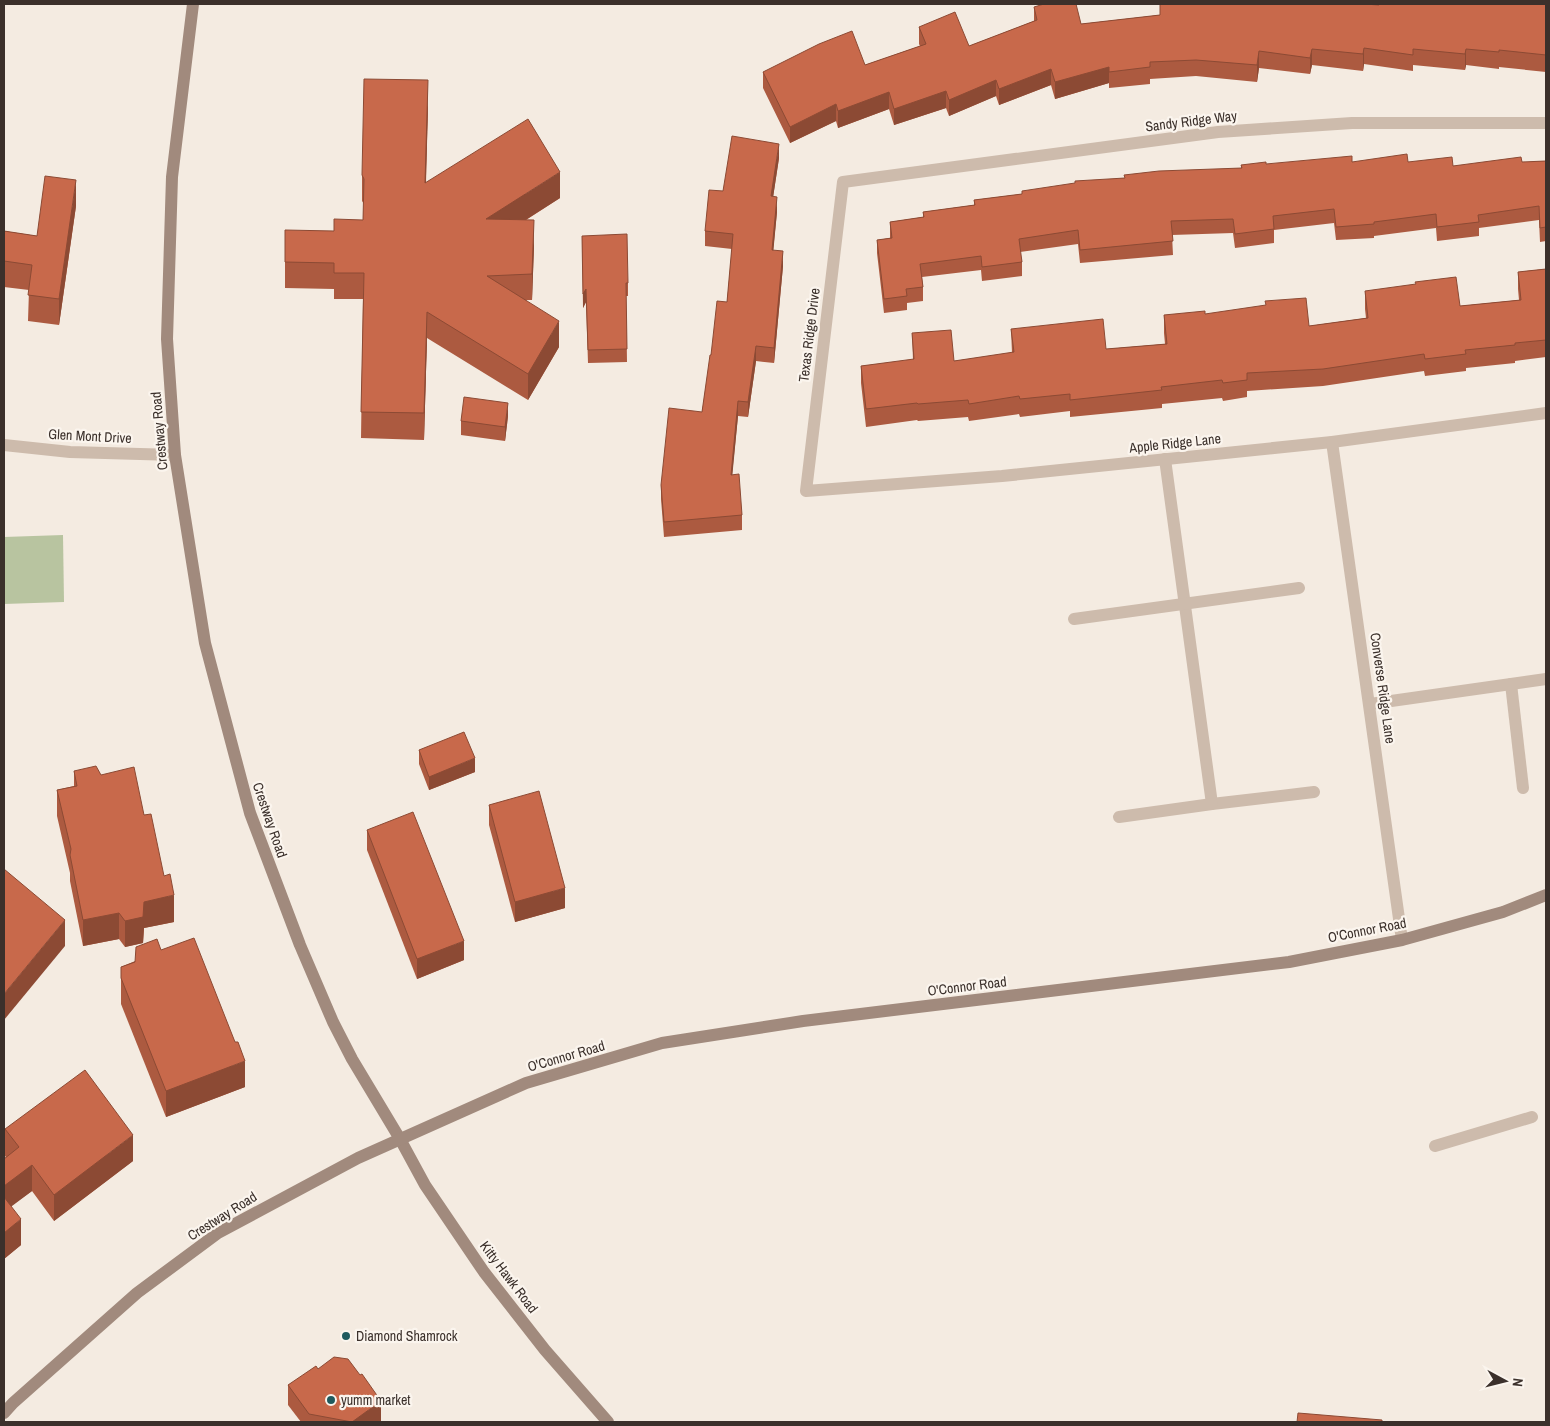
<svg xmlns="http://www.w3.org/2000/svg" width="1550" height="1426" font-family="'Archivo Narrow',sans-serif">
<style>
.green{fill:#b8c4a0}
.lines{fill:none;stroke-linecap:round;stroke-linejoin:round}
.minor{stroke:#cdbbac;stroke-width:12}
.tertiary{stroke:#cdbbac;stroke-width:12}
.secondary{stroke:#a18a7d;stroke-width:12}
.wall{fill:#ac5a40}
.shaded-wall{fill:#8c4a34}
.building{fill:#c8694b;stroke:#8c4a34}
.poi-dot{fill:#1f5a5e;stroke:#fbf5ee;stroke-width:2}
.labels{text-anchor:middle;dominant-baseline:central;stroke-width:4.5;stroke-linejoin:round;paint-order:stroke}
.street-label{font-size:14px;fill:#3b302b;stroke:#fbf5ee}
.poi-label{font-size:14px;fill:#3b302b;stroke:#fbf5ee;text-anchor:start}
</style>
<rect width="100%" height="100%" fill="#f4ebe1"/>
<path class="green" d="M 63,535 L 64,602 L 4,604 L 4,537 Z"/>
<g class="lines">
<g class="minor">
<path d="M 1546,123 L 1352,123 L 1218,132 L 843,182 L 806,491 L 1002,476 L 1332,442 L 1546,413"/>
<path d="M 1332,442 L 1402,940"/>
<path d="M 1165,459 L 1212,804 L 1314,792"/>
<path d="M 1074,619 L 1299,588"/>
<path d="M 1511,684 L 1523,788"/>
<path d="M 1370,704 L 1546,679"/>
<path d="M 1119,817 L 1212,804"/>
<path d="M 1435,1146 L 1532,1117"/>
</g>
<path class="tertiary" d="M 4,445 L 70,452 L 175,455"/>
<g class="secondary">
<path d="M 193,4 L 172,177 L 167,339 L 175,455 L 205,643 L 250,813 L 300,945 L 333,1022 L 352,1059 L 400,1139 L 425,1185 L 484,1272 L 545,1350 L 608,1422"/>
<path d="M 4,1413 L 13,1403 L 137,1293 L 218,1233 L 358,1158 L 526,1083 L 662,1043 L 803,1021 L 1289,962 L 1402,940 L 1503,912 L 1546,895"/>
</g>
</g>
<g class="wall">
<path d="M 1160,4 L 1379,5 L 1546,4 L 1546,72 L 1499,67 L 1499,69 L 1466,65 L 1465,70 L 1413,65 L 1413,71 L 1364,64 L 1363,71 L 1312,65 L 1310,74 L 1259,68 L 1257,82 L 1196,76 L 1150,79 L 1150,84 L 1109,88 L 1109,83 L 1055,99 L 1051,85 L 999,105 L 996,96 L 949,116 L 946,108 L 894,125 L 889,109 L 838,128 L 836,121 L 790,143 L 763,88 L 763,72 L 865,65 L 920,46 L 919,44 L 919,27 L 969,46 L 1034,21 L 1034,7 L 1081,24 L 1160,15 Z"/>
<path d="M 428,106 L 426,183 L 560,198 L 526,220 L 534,246 L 532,300 L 526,300 L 559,347 L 528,400 L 427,338 L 424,440 L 361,438 L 363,299 L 334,299 L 334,289 L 285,288 L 285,262 L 334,231 L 363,220 L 364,204 L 362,201 L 362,175 Z"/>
<path d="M 779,158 L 773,197 L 777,212 L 773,251 L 783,266 L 774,363 L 756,361 L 748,417 L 738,416 L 732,475 L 742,515 L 742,530 L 664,537 L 661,499 L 661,485 L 702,412 L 711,355 L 727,302 L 732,249 L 705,246 L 705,231 L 723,191 Z"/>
<path d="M 1546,161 L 1546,241 L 1540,242 L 1539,220 L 1479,228 L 1479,236 L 1437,241 L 1436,228 L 1374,236 L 1374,238 L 1336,240 L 1334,223 L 1274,230 L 1274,243 L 1235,248 L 1233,233 L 1172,235 L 1173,255 L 1080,263 L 1078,244 L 1020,252 L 1022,262 L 1022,276 L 982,281 L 981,270 L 922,277 L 923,287 L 923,301 L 907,303 L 907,310 L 884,313 L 877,253 L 877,240 L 890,238 L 890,222 L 923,217 L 923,212 L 974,205 L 974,200 L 1022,194 L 1124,178 L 1241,168 L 1241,165 L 1352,162 L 1408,162 L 1453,166 Z"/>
<path d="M 76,206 L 59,325 L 28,321 L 29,290 L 4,287 L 4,231 L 37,236 Z"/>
<path d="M 582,236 L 628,283 L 628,296 L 626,296 L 627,362 L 588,363 L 586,302 L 583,308 Z"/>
<path d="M 1546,269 L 1546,357 L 1515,361 L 1515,363 L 1466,368 L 1466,371 L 1425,376 L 1424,371 L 1323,386 L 1247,391 L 1247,397 L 1223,401 L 1222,398 L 1162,404 L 1162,408 L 1070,417 L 1070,411 L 1020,417 L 1019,414 L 969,421 L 968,417 L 918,421 L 917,420 L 866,427 L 861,383 L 861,366 L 913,360 L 912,333 L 954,361 L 1012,353 L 1011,329 L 1106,349 L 1165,344 L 1164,333 L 1164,315 L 1205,314 L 1309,326 L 1366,318 L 1365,309 L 1365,291 L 1460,306 L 1519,300 L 1518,289 L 1518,272 Z"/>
<path d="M 508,416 L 505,441 L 461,435 L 461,421 Z"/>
<path d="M 419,750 L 475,772 L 429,790 L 419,764 Z"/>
<path d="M 74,771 L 101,775 L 144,815 L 174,922 L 144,928 L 143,943 L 125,947 L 119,939 L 83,946 L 70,881 L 70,873 L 57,816 L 57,790 L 74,786 Z"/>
<path d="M 489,805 L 565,908 L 515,922 L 489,825 Z"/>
<path d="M 367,830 L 464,960 L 417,979 L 367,850 Z"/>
<path d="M 161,950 L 245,1087 L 166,1117 L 121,1004 L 121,967 Z"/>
<path d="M 5,1129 L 133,1161 L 54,1221 L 32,1191 L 11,1206 L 21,1245 L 4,1259 L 4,1159 L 6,1157 L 5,1156 Z"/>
<path d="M 318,1369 L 381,1421 L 380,1422 L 301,1422 L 288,1405 L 288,1385 Z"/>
</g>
<g class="shaded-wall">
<path d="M 1364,48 L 1364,64 L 1363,71 L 1363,54 Z"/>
<path d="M 1312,49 L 1312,65 L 1310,74 L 1310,58 Z"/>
<path d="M 1466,49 L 1466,65 L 1465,70 L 1465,54 Z"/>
<path d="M 1259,51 L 1259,68 L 1257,82 L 1257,65 Z"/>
<path d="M 1109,67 L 1109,83 L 1055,99 L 1055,82 Z"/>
<path d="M 1051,69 L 1051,85 L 999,105 L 999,89 Z"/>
<path d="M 428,80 L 428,106 L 425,210 L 425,183 Z"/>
<path d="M 996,80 L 996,96 L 949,116 L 949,100 Z"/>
<path d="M 946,91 L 946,108 L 894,125 L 894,109 Z"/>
<path d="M 889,92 L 889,109 L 838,128 L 838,111 Z"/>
<path d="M 836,104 L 836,121 L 790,143 L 790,127 Z"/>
<path d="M 779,144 L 779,158 L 771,211 L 771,196 Z"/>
<path d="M 560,172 L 560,198 L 486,245 L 486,219 Z"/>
<path d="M 76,180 L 76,206 L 59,325 L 59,299 Z"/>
<path d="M 777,197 L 777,212 L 772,265 L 772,250 Z"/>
<path d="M 534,220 L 534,246 L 532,300 L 532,274 Z"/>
<path d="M 783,251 L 783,266 L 774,363 L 774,348 Z"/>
<path d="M 586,289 L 586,302 L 583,308 L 583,294 Z"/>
<path d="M 427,312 L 427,338 L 424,440 L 424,413 Z"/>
<path d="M 559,321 L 559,347 L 528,400 L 528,374 Z"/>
<path d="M 756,346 L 756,361 L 748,417 L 748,402 Z"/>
<path d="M 738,401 L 738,416 L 731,489 L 731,475 Z"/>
<path d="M 508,403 L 508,416 L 505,441 L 505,427 Z"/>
<path d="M 475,758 L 475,772 L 429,790 L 429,777 Z"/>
<path d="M 565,888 L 565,908 L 515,922 L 515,902 Z"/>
<path d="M 174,895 L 174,922 L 144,928 L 143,943 L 125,947 L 125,921 L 144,902 Z"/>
<path d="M 119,913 L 119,939 L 83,946 L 83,920 Z"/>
<path d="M 65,920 L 65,946 L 4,1020 L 4,994 Z"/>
<path d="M 464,941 L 464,960 L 417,979 L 417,959 Z"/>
<path d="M 245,1061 L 245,1087 L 166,1117 L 166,1091 Z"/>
<path d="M 133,1135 L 133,1161 L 54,1221 L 54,1195 Z"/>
<path d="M 32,1165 L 32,1191 L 4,1212 L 4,1186 Z"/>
<path d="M 21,1219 L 21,1245 L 4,1259 L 4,1233 Z"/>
<path d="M 381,1401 L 381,1421 L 380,1422 L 352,1422 Z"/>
</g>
<g class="building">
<path d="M 1044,4 L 1076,4 L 1081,24 L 1160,15 L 1160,4 L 1364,4 L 1379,5 L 1379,4 L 1546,4 L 1546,55 L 1499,50 L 1499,52 L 1466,49 L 1465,54 L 1413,49 L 1413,55 L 1364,48 L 1363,54 L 1312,49 L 1310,58 L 1259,51 L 1257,65 L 1196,60 L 1150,62 L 1150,67 L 1109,72 L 1109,67 L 1055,82 L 1051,69 L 999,89 L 996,80 L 949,100 L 946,91 L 894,109 L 889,92 L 838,111 L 836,104 L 790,127 L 763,72 L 819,44 L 852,31 L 865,65 L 926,44 L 919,27 L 955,12 L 969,46 L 1037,20 L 1034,7 Z"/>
<path d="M 364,79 L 428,80 L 425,183 L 528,119 L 560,172 L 486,219 L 534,220 L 532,274 L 487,276 L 559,321 L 528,374 L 427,312 L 424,413 L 361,412 L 364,273 L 334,273 L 334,263 L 285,262 L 285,230 L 334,231 L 334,219 L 363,220 L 364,179 L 362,175 Z"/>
<path d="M 732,136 L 779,144 L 771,196 L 777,197 L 772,250 L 783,251 L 774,348 L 756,346 L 748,402 L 738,401 L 731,475 L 739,474 L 742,515 L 664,522 L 661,485 L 669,408 L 702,412 L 710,355 L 711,355 L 717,301 L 727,302 L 733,234 L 705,231 L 709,190 L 723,191 Z"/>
<path d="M 1407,154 L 1408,162 L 1452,157 L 1453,166 L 1521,157 L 1522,162 L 1546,161 L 1546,227 L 1540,228 L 1539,206 L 1478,215 L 1479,222 L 1437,227 L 1436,214 L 1374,222 L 1374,224 L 1336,227 L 1334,209 L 1273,216 L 1274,229 L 1235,234 L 1233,219 L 1171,221 L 1173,241 L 1080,250 L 1078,230 L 1019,239 L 1022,262 L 982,267 L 981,256 L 920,264 L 923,287 L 906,289 L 907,296 L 884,299 L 877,240 L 892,238 L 890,222 L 924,217 L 923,212 L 975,205 L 974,200 L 1022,194 L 1022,191 L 1075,183 L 1075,181 L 1125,178 L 1124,175 L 1159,171 L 1242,168 L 1241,165 L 1266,162 L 1266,164 L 1352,156 L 1352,162 Z"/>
<path d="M 45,176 L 76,180 L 59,299 L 28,295 L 32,265 L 4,261 L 4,231 L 37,236 Z"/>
<path d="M 627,234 L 628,283 L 626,283 L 627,349 L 588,350 L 586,289 L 583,294 L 582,236 Z"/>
<path d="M 1546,269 L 1546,340 L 1515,343 L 1515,345 L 1465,350 L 1466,354 L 1425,359 L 1424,354 L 1323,369 L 1247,373 L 1247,380 L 1223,383 L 1222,380 L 1161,387 L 1162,390 L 1070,400 L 1070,394 L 1020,399 L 1019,396 L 969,404 L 968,400 L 918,404 L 917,403 L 866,409 L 861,366 L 914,359 L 912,333 L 951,330 L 954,361 L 1014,352 L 1011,329 L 1103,319 L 1106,349 L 1167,344 L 1164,315 L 1205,311 L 1205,314 L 1266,305 L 1265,301 L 1306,298 L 1309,326 L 1368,318 L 1365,291 L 1416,284 L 1415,282 L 1456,277 L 1460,306 L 1521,300 L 1518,272 Z"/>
<path d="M 464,397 L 508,403 L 505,427 L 461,421 Z"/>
<path d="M 464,732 L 475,758 L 429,777 L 419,750 Z"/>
<path d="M 96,766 L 101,775 L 134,767 L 144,815 L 151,814 L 164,876 L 170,874 L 174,895 L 144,902 L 143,917 L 125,921 L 119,913 L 83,920 L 70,855 L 71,849 L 57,790 L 77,786 L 74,771 Z"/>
<path d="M 539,791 L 565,888 L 515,902 L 489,805 Z"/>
<path d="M 413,812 L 464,941 L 417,959 L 367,830 Z"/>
<path d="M 4,869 L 65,920 L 4,994 Z"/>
<path d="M 194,938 L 235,1042 L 238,1042 L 245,1061 L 166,1091 L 121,978 L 121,967 L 135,962 L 136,947 L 157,939 L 161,950 Z"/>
<path d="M 85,1070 L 133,1135 L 54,1195 L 32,1165 L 4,1186 L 4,1159 L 19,1147 L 5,1129 Z"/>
<path d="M 4,1197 L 21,1219 L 4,1233 Z"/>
<path d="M 334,1357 L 348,1359 L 360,1375 L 362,1374 L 381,1401 L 352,1422 L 309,1414 L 288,1385 L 316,1366 L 318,1369 Z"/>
<path d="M 1298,1413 L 1382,1420 L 1382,1422 L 1297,1422 Z"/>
</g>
<g class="poi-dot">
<circle cx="346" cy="1336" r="5"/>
<circle cx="331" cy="1400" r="5"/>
</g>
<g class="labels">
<g class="street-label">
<text transform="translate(1191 121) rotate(-7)">Sandy Ridge Way</text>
<text transform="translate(809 335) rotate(-83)">Texas Ridge Drive</text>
<text transform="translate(159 431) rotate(-95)">Crestway Road</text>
<text transform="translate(90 436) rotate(3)">Glen Mont Drive</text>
<text transform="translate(1175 443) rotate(-6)">Apple Ridge Lane</text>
<text transform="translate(1383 688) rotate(82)">Converse Ridge Lane</text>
<text transform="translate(270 820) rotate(71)">Crestway Road</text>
<text transform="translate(1367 930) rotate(-11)">O'Connor Road</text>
<text transform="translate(967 986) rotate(-7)">O'Connor Road</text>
<text transform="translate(566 1056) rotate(-16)">O'Connor Road</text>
<text transform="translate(222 1216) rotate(-32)">Crestway Road</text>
<text transform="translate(509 1277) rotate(53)">Kitty Hawk Road</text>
</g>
<g class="poi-label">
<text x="356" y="1336">Diamond Shamrock</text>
<text x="341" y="1400">yumm market</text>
</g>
</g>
<rect width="1550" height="1426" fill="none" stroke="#3b302b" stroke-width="10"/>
<g transform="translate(1505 1381) rotate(97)" stroke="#fbf5ee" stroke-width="4" paint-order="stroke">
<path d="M0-4L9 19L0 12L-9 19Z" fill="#3b302b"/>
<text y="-8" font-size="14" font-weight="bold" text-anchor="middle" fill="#3b302b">N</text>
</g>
</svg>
